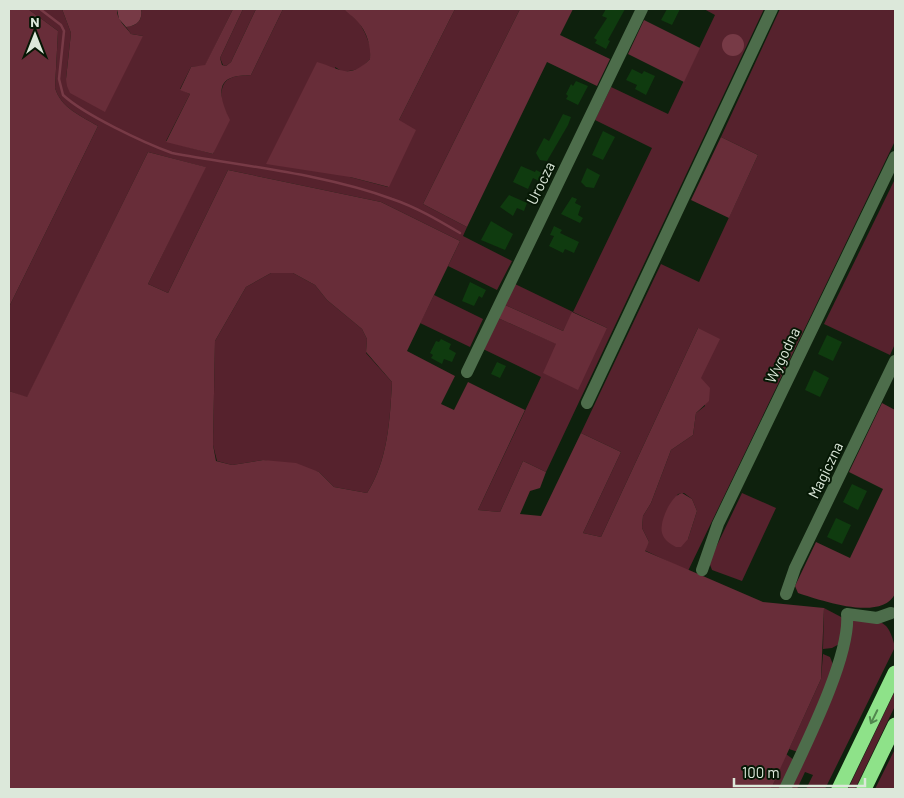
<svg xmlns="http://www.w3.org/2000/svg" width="904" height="798" font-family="Barlow,sans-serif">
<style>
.green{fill:#56222d;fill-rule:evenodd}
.forest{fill:#682d39;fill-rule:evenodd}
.water{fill:#773a46}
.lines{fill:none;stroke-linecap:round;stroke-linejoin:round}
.stream{stroke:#773a46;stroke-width:2.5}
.building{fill:#0f3b0f}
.minor{stroke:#4d6d4b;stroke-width:12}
.highway{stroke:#8ee289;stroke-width:15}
.oneway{stroke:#51874e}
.labels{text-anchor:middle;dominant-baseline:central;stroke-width:4;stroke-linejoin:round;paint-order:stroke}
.street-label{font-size:15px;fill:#dce8da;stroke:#061805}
</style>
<rect width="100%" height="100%" fill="#0e210d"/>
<g class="green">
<path d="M 28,9 L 62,9 L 71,33 L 66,79 L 143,36 L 131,34 L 126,27 C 137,26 143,20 141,9 L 233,9 L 205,66 L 191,67 L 180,89 L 190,94 L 166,141 L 213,154 L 227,114 C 221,105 217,83 231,78 C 237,75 244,76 251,75 L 283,9 L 344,9 L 359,22 L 365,33 L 371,48 L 370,59 L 360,69 L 343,72 L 335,67 L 350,177 L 388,187 L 399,120 L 455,9 L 520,9 L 423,204 L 467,227 L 463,236 L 512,261 L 497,290 L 448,266 L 460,241 L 381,202 L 228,170 L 168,293 L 148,284 L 205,167 L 148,152 L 27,398 L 9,391 L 9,307 L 98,126 C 81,116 61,108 55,88 L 58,31 Z"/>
<path d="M 243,9 L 256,9 L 231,62 L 226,66 L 223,65 L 220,58 Z"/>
<path d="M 704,9 L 764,9 L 546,472 L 523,461 L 500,512 L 478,510 L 541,377 L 483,349 L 498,318 L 557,344 L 607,328 L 573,312 L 563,331 L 505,305 L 515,284 L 573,312 L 652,148 L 595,120 L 611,87 L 668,114 L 715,15 Z"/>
<path d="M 780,9 L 895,9 L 895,141 L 688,571 L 644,550 L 649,542 L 642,528 L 643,516 L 651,503 L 671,450 L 693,435 L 696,413 L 705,406 L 700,378 L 698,328 L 601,537 L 583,533 L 621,452 L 581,433 L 661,264 L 699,282 L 758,155 L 721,137 ZM 684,493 L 692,499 L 697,511 L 688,539 L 664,518 L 678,494 Z"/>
<path d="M 895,179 L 895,344 L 890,355 L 824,324 Z"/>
<path d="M 271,273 L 293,273 L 315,285 L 327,300 L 362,329 L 367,339 L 366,353 L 392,382 C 390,419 388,461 367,493 L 334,487 L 319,472 L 263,460 L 232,465 L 217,461 L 213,445 L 215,341 L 246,287 Z"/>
<path d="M 434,295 L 483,319 L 470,347 L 420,323 Z"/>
<path d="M 742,493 L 776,508 L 742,581 L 712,570 L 709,562 Z"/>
<path d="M 824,608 L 843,618 L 841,643 L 832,648 L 823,649 Z"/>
<path d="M 855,619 C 882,621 888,619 895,647 L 825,789 L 806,789 L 813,775 L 805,772 L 797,789 L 788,789 L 852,622 Z"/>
<path d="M 823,654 L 830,657 L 834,667 L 798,752 L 789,749 L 821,679 Z"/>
<path d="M 895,691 L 895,706 L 855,789 L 848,789 Z"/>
<path d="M 895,749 L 895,789 L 875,789 Z"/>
<path d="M 786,754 L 794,760 L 781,789 L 771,789 Z"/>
</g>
<g class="forest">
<path d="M 9,9 L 28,9 L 58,31 L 55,88 C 61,108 81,116 98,126 L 9,307 Z"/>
<path d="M 62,9 L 117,9 C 116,19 126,27 131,34 L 143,36 L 105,112 L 70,93 L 67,86 L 66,79 L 71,33 Z"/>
<path d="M 233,9 L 243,9 L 220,58 L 222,65 L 226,66 L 231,62 L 256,9 L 283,9 L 251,75 C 244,76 237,75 231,78 C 213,84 225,110 230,120 L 213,154 L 166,142 L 190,94 L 180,90 L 191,67 L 205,65 Z"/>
<path d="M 344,9 L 455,9 L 399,120 L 416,130 L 389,187 L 350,177 L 266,164 L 317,62 C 341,69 349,80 370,59 C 371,46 367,32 358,22 C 354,17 347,13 344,9 Z"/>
<path d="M 520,9 L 573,9 L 560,35 L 610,59 L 597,86 L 547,62 L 467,227 L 423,204 Z"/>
<path d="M 644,20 L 700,48 L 684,82 L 628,54 Z"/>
<path d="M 721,137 L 758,155 L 729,218 L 691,200 Z"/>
<path d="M 148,152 L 206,167 L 148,284 L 168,293 L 228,170 L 381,202 L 460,241 L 407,351 L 455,376 L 441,404 L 454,410 L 468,382 L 525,410 L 478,510 L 500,512 L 523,461 L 546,472 L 540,488 L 530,491 L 520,514 L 541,516 L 581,433 L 621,452 L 583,533 L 601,537 L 698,328 L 720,339 L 701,378 L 710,388 L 709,401 L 696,413 L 693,435 L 671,450 L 651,503 L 643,516 L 642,528 L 649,542 L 645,551 L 763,602 L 824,608 L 821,679 L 771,789 L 9,789 L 9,391 L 27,397 ZM 271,273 L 293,273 L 315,285 L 327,300 L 362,329 L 367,339 L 366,352 L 392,382 C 390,419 388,461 367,493 L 334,487 L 319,472 L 296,463 L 263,460 L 232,465 L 216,461 L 213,445 L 215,341 L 246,287 Z"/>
<path d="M 505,305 L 563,331 L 572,312 L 607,328 L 578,390 L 543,373 L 556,344 L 498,318 Z"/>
<path d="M 882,403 L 895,410 L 895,594 C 881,622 820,600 798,593 L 795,586 L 816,542 L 850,558 L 883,489 L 849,472 Z"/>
<path d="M 682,493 L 692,499 L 697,511 L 688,539 L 681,547 L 676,547 C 670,544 664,540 662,533 C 659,522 671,495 682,493 Z"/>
</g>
<g class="water">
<path d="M 117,9 L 141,9 C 143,20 137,26 126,27 L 119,19 Z"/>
<circle cx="733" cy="45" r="11"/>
</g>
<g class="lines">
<path class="stream" d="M 40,9 L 61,25 L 64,31 L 59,79 L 63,95 C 83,114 144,143 172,153 C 242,166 325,174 392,199 C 416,207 438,220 460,233"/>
</g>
<g class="building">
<path d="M 606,9 L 625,9 L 608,40 L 610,41 L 606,49 L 595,43 L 597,40 L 594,38 L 607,18 L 602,16 Z"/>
<path d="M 667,9 L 680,9 L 672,25 L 661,20 Z"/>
<path d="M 632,69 L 642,74 L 644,71 L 655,76 L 646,95 L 635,89 L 637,85 L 626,80 Z"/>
<path d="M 576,81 L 588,86 L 578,105 L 566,99 L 568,96 L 566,94 L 571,84 L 573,86 Z"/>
<path d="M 563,114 L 571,117 L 568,125 L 547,161 L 540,160 L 536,153 L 544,138 L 549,141 Z"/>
<path d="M 603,131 L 615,137 L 603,160 L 592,155 Z"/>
<path d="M 521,166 L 535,172 L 536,170 L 542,173 L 539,181 L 533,178 L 528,189 L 513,182 Z"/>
<path d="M 587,168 L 600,175 L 594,188 L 586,187 L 581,182 Z"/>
<path d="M 509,195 L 527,203 L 524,211 L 517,208 L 513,216 L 500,207 Z"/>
<path d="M 572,197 L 577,199 L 575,203 L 581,206 L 578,215 L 583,218 L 580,223 L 561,214 Z"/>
<path d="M 491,221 L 513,234 L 505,250 L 481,240 Z"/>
<path d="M 554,226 L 562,230 L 560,233 L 579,242 L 574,253 L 565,249 L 563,253 L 549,246 L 554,236 L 550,235 Z"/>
<path d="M 470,282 L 486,290 L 482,298 L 479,296 L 474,306 L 462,301 Z"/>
<path d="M 827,335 L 842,342 L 833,361 L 818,354 Z"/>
<path d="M 441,339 L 451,344 L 449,349 L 456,353 L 452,362 L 444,359 L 442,364 L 431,358 L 433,355 L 430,353 L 436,341 L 439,342 Z"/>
<path d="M 497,362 L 506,366 L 500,378 L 491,374 Z"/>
<path d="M 814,370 L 829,378 L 820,397 L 805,390 Z"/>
<path d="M 852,484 L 867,491 L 858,510 L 843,502 Z"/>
<path d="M 836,518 L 851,525 L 842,544 L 827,537 Z"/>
</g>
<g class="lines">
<g class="minor">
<path d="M 467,372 L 642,9"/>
<path d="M 587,403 L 772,9"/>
<path d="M 702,570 L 718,524 L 895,157"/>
<path d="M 786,594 L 795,568 L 895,361"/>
<path d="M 785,789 C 804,748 851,656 847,614 L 877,618 L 891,613"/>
</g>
<g class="highway">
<path d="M 839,789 L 895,673"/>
<path d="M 864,789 L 895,725"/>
</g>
</g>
<defs><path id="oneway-shaft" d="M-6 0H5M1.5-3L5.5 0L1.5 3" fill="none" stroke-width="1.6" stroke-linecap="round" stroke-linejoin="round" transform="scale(1.25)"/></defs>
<use class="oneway" href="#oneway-shaft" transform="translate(874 717) rotate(116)"/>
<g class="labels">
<g class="street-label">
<text transform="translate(540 183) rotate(-64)">Urocza</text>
<text transform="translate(782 355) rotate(-64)">Wygodna</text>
<text transform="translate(825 470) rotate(-64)">Magiczna</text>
</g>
</g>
<rect width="904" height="798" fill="none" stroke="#dce8da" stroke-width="20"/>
<g transform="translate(35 35)" stroke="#061805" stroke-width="4" paint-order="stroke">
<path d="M0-4L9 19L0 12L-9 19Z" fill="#dce8da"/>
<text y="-8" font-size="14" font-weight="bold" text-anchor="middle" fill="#dce8da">N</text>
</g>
<path d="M734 778v8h131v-8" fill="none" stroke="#dce8da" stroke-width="2.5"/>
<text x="742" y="778" font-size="15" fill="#dce8da" stroke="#061805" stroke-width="4" paint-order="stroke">100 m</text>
</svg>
